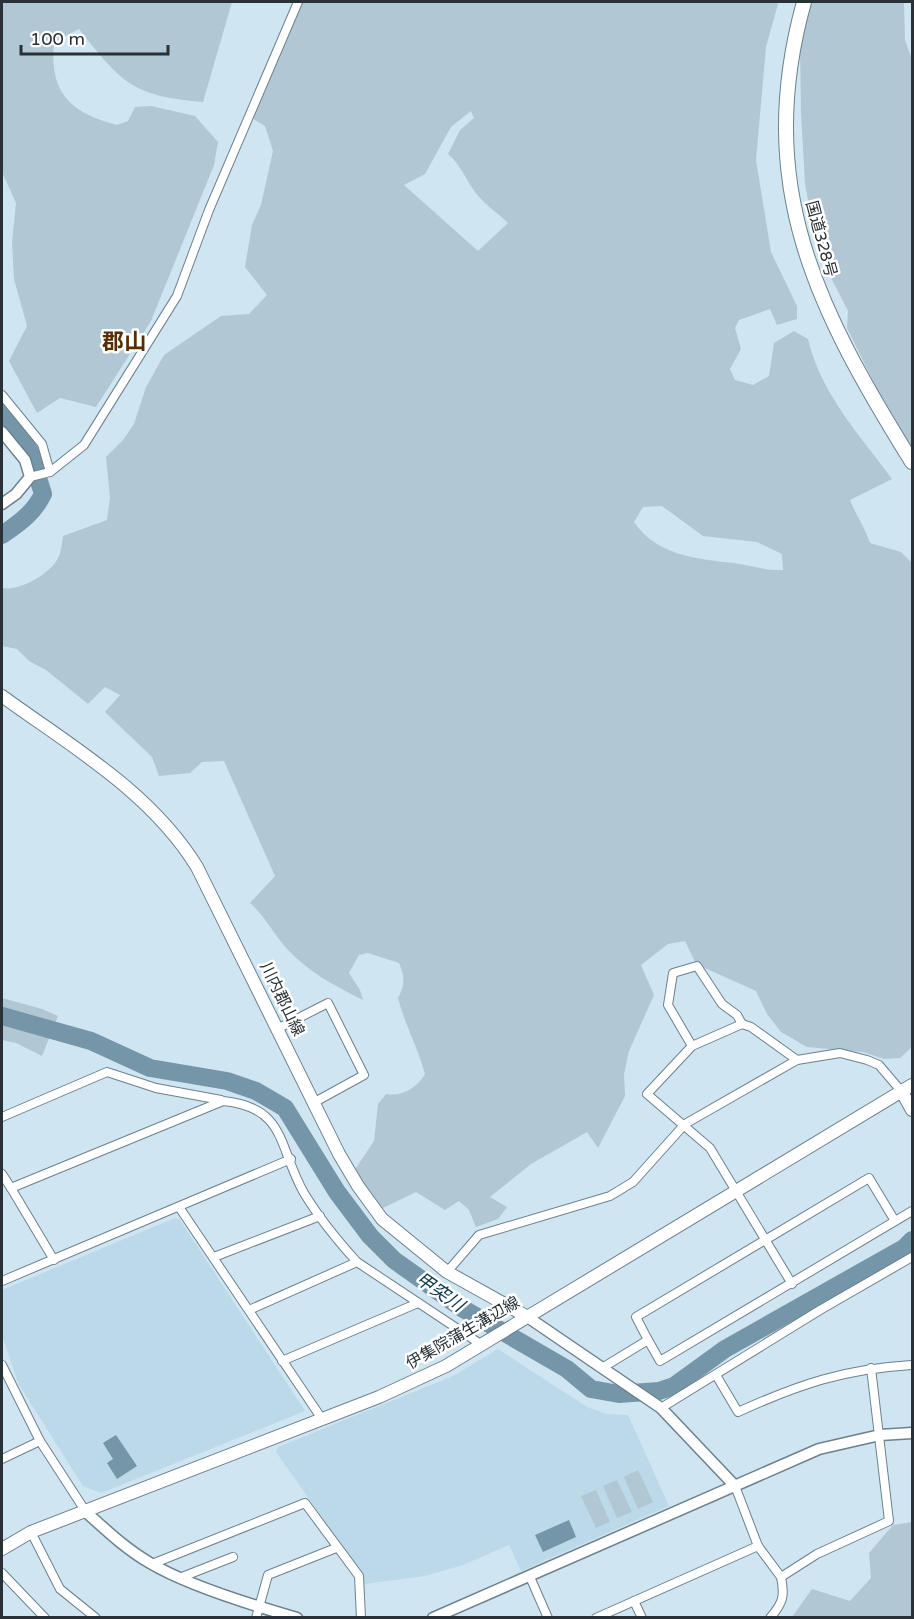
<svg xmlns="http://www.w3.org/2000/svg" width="914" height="1619" font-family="'Varela Round','Noto Sans JP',sans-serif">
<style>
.built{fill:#bcd9e9}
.green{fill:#b1c7d4;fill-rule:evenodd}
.water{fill:#7595a8}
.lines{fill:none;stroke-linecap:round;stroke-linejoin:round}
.river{stroke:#7595a8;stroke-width:18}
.street-casing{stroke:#6d818d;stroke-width:10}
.secondary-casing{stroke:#6d818d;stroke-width:13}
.primary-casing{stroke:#6d818d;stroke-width:14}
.highway-casing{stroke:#6d818d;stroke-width:16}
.street{stroke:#fff;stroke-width:8}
.secondary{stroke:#fff;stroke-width:10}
.primary{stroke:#fff;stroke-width:12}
.highway{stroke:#fff;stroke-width:14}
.labels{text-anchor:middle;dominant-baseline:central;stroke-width:5;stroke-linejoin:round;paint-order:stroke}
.street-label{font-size:16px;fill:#283136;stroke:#fff}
.water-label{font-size:18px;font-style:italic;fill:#0a384d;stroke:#fff}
.district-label{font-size:22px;font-weight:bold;fill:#562e00;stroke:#fff}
</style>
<rect width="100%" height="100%" fill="#cfe5f2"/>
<g class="built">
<path d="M 175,1218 L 180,1220 L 305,1411 L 101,1493 L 83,1486 L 19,1385 L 2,1335 L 2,1290 Z"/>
<path d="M 498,1349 L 587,1407 L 606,1414 L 628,1415 L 669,1506 L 521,1571 L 509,1545 L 463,1565 L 425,1576 L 364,1584 L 363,1575 L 276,1452 L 278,1447 L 453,1376 Z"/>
</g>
<g class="green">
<path d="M 2,2 L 232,2 L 203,102 C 132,96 122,83 79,29 L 54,42 C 49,93 70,113 117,125 L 128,121 L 135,107 L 151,106 L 195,116 L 218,142 L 214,165 L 151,321 L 96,407 L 60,398 L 37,413 L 9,361 L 27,326 L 14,279 L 12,242 L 16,203 L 2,172 Z"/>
<path d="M 302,2 L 776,2 L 778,4 L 766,47 L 756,160 L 771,252 L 797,306 L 797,319 L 777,325 L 770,309 L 739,320 L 735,328 L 741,349 L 730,369 L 735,380 L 753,385 L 769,376 L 774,343 L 794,331 L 808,339 C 821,394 859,434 892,479 L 850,500 C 856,515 865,528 870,543 L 901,552 L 912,563 L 912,1047 L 900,1058 L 884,1059 L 863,1052 L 807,1047 L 781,1032 L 767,1014 L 756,991 L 696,964 L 685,941 L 668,944 L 641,965 L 654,995 L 629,1051 L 624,1074 L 625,1096 L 598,1148 L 587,1132 L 531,1164 L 490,1197 L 507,1207 L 498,1219 L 476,1227 L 469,1210 L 459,1201 L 445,1210 L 416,1192 L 381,1209 L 354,1171 L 374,1141 L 378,1104 L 386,1094 C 402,1097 417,1088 425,1074 C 418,1048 405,1025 398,998 C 405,985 405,977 399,963 L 368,953 L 359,955 L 349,973 L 360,990 L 363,1000 C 335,986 310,973 288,950 C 274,935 266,917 250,903 L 275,876 L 224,761 L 202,762 L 190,773 L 159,776 L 152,757 L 105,712 L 120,695 L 105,687 L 88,704 L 46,670 L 29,661 L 17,649 L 2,646 L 2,588 C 19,591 47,576 57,560 C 61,554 62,543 63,536 L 107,520 L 110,498 L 106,457 L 123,440 L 134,424 L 146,387 L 164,355 L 221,316 L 249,314 L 267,295 L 245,267 L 252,225 L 261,205 L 273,151 L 265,126 L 250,117 ZM 471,111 L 474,118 L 460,130 L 448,154 C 462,166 467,183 479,197 C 488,207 499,214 508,223 L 478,251 L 404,185 L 425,174 L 451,127 ZM 662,506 L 703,536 L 757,542 L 782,554 L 783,570 C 765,571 750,565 733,563 C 696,559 656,555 634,522 L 643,507 Z"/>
<path d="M 811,2 L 904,2 L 905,40 L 912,60 L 912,448 L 876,387 L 847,328 L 848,311 L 818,252 L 805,184 L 801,113 L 800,45 Z"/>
<path d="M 2,998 L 42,1009 L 58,1016 L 42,1056 L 16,1043 L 2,1040 Z"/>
<path d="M 638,1470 L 653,1502 L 638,1509 L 624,1477 Z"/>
<path d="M 617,1480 L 632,1512 L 617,1518 L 603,1486 Z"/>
<path d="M 596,1490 L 610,1522 L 596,1528 L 581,1496 Z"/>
<path d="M 912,1522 L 912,1617 L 792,1617 L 812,1589 L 850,1601 L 871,1578 L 869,1553 L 893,1525 Z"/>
</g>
<g class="water">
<path d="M 116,1435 L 137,1466 L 117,1479 L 107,1463 L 113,1459 L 103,1443 Z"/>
<path d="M 569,1520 L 576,1537 L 543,1552 L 535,1535 Z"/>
</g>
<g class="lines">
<g class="river">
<path d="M 2,407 L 30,452 L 43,494 C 34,513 19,523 2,535"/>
<path d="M 2,1016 L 91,1041 L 150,1068 L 227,1081 L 256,1091 L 285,1108 L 337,1192 L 370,1236 L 394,1260 L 460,1307 L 567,1369 L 591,1389 L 619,1394 L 659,1391 L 674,1386 L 725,1349 L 904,1248 L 912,1240"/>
</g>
<g class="street-casing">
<g id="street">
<path d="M 2,395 L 42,444 L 50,472"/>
<path d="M 30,477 L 50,472 L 84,445 L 177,296 L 209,210 L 298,2"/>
<path d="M 279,1028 L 328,1003 L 364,1075 L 313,1103"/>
<path d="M 692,1046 L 668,1005 L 673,973 L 697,966 L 722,1004 L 737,1015 L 742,1024"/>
<path d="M 2,1117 L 107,1072 L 156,1088 L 221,1100"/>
<path d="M 2,1174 L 11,1188"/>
<path d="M 179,1207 L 322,1419"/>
<path d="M 214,1257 L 320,1216"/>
<path d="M 54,1260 L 11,1188 L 223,1101 C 287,1107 278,1148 304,1193 C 319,1218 337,1240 357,1262"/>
<path d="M 447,1272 L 479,1235 L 610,1196 L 633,1182 L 685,1124 L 797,1060 L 840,1053 L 867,1060 L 879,1065 L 902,1092"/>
<path d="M 2,1281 L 291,1159"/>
<path d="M 792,1284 L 710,1148 L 647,1094 L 692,1046 L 742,1024 L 751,1027 L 797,1060"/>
<path d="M 249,1310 L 357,1262 L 482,1345"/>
<path d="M 648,1340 L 660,1361 L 912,1211"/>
<path d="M 282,1361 L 418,1303"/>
<path d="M 2,1365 L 40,1441 L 86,1512"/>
<path d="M 602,1368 L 648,1340 L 636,1317 L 869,1178 L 895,1221"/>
<path d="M 716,1375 L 738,1412 C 800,1384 844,1369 912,1365"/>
<path d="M 661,1408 L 820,1310 L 912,1257"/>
<path d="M 2,1459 L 40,1441"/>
<path d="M 735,1486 L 758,1546"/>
<path d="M 31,1532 L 60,1589 L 96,1618"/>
<path d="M 152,1564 L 305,1503 L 359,1576 L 361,1618"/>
<path d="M 2,1573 L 45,1618"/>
<path d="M 182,1577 L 233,1557"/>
<path d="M 530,1577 L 548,1618"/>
<path d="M 634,1601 L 642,1618"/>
<path d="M 256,1618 L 268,1575 L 336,1548"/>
<path d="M 596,1618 L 758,1546 L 781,1577 L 817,1554 L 889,1521 L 871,1368"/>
<path d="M 770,1618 C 783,1603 785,1596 781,1577"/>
</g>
</g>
<g class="secondary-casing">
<g id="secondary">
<path d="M 2,432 L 25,460 L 30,477 L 16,494 L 2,504"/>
<path d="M 526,1316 L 661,1408 L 735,1486"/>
<path d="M 86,1512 C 107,1531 126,1549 150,1563 C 187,1585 255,1606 297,1618"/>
<path d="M 433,1618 L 819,1449 L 880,1435 L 912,1433"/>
</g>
</g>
<g class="primary-casing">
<g id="primary">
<path d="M 2,696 C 72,747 151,792 197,867 L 339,1154 L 358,1186 L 382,1219 L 447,1272 L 526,1316"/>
<path d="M 902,1092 L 912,1110"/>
<path d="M 2,1549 L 31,1532 L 379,1397 L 446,1366 L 912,1085"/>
</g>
</g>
<g class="highway-casing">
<path id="highway" d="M 804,2 C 753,186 817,309 912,462"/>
</g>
<use href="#street" class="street"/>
<use href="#secondary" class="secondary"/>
<use href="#primary" class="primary"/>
<use href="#highway" class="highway"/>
</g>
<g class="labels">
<g class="street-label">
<text transform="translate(821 239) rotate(75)">国道328号</text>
<text transform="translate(282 999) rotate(64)">川内郡山線</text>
<text transform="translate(463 1333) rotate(-30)">伊集院蒲生溝辺線</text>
</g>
<g class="water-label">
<text transform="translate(440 1292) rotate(35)">甲突川</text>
</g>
<g class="district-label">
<text x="124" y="342">郡山</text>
</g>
</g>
<rect width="914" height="1619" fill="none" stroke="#283136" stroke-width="6"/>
<path d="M21 45v9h147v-9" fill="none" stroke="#283136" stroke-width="3"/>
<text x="30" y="45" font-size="18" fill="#283136" stroke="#ffffff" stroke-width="4.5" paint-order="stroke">100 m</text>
</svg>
